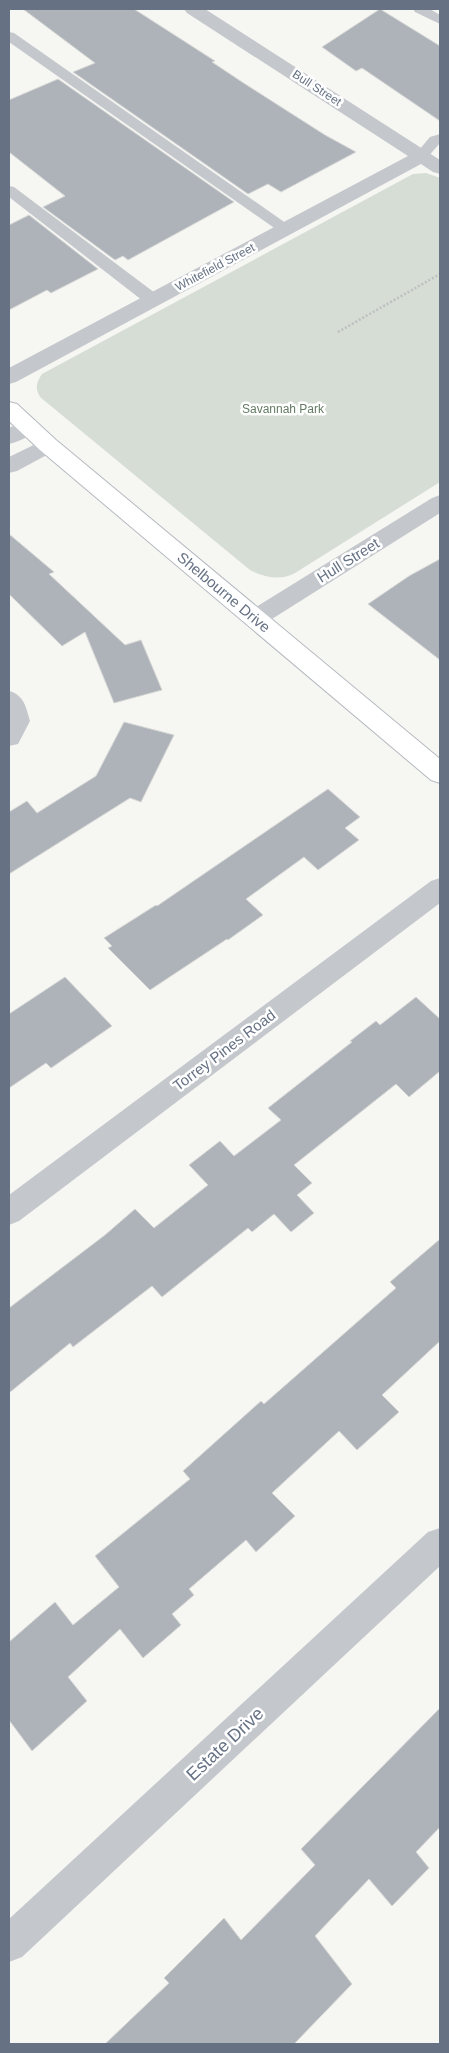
<svg xmlns="http://www.w3.org/2000/svg" width="449" height="2053" font-family="Helvetica,sans-serif">
<style>
.green{fill:#d6ddd4}
.building{fill:#adb3b9;stroke:#d7d8d6}
.lines{fill:none;stroke-linecap:round;stroke-linejoin:round}
.secondary-casing{stroke:#b6bac0;stroke-width:2}
.path{stroke:#bebfc2;stroke-width:2.5;stroke-dasharray:2 2;stroke-linecap:butt}
.service{fill:#c4c7cb;fill-rule:evenodd}
.minor{fill:#c4c7cb;fill-rule:evenodd}
.secondary{fill:#fff;fill-rule:evenodd}
.labels{text-anchor:middle;dominant-baseline:central;stroke-width:5;stroke-linejoin:round;paint-order:stroke}
.far-street-label{font-size:12px;fill:#667284;stroke:#fff}
.far-park-label{font-size:12px;fill:#657b64;stroke:#fff}
.street-label{font-size:15px;fill:#667284;stroke:#fff}
.near-street-label{font-size:18px;fill:#667284;stroke:#fff}
</style>
<rect width="100%" height="100%" fill="#f6f6f3"/>
<path class="green" d="M 426,173 L 440,178 L 440,482 L 295,573 C 280,581 264,577 250,570 L 40,397 C 35,388 36,383 42,374 L 413,174 Z"/>
<g class="building">
<path d="M 23,9 L 134,9 L 215,61 L 212,62 L 242,82 L 325,135 L 356,152 L 281,192 L 268,184 L 248,194 L 73,72 L 95,63 Z"/>
<path d="M 380,9 L 440,46 L 440,121 L 362,68 L 356,71 L 322,47 Z"/>
<path d="M 58,79 L 234,202 L 128,260 L 123,256 L 115,260 L 43,207 L 65,196 L 9,152 L 9,100 Z"/>
<path d="M 29,215 L 98,269 L 51,293 L 47,290 L 9,310 L 9,225 Z"/>
<path d="M 9,534 L 54,572 L 49,574 L 125,645 L 141,640 L 162,690 L 114,703 L 85,632 L 62,646 L 9,594 Z"/>
<path d="M 440,559 L 440,660 L 368,604 L 409,576 Z"/>
<path d="M 124,722 L 174,735 L 141,802 L 130,798 L 9,874 L 9,812 L 27,801 L 37,813 L 96,776 Z"/>
<path d="M 328,789 L 360,817 L 345,828 L 359,840 L 318,870 L 304,857 L 246,899 L 263,915 L 228,940 L 227,939 L 150,990 L 108,948 L 112,946 L 104,938 L 156,905 L 157,906 Z"/>
<path d="M 65,977 L 112,1026 L 51,1068 L 46,1063 L 9,1088 L 9,1014 Z"/>
<path d="M 416,997 L 440,1019 L 440,1071 L 409,1097 L 396,1084 L 294,1165 L 312,1183 L 297,1195 L 314,1213 L 291,1232 L 274,1214 L 252,1232 L 248,1228 L 162,1297 L 152,1286 L 73,1347 L 70,1343 L 9,1393 L 9,1308 L 105,1235 L 135,1209 L 154,1228 L 208,1185 L 189,1165 L 220,1141 L 234,1156 L 281,1120 L 268,1108 L 352,1042 L 350,1041 L 376,1021 L 380,1025 Z"/>
<path d="M 440,1239 L 440,1341 L 382,1395 L 399,1412 L 357,1450 L 339,1431 L 272,1493 L 295,1516 L 256,1552 L 246,1540 L 189,1589 L 194,1595 L 172,1614 L 181,1625 L 143,1658 L 120,1629 L 68,1677 L 87,1701 L 32,1751 L 9,1720 L 9,1642 L 55,1602 L 73,1625 L 119,1587 L 95,1556 L 190,1479 L 183,1471 L 261,1401 L 264,1404 L 396,1288 L 390,1282 Z"/>
<path d="M 440,1708 L 440,1827 L 416,1852 L 429,1868 L 392,1906 L 369,1879 L 315,1936 L 352,1984 L 294,2044 L 105,2044 L 169,1983 L 164,1978 L 224,1918 L 241,1940 L 315,1865 L 301,1849 Z"/>
</g>
<g class="lines">
<g class="secondary-casing">
<path id="secondary" d="M 9,402 L 17,404 L 56,440 L 440,759 L 440,783 L 431,780 L 40,450 L 9,421 Z"/>
</g>
<path class="path" d="M 338,332 L 440,274"/>
<g class="service">
<path d="M 413,9 L 430,9 L 440,15 L 440,24 L 415,12 Z"/>
<path d="M 9,32 L 14,33 L 290,226 L 293,229 L 290,232 L 280,232 L 9,42 Z"/>
<path d="M 440,134 L 440,143 L 426,159 L 416,159 L 414,156 L 430,137 Z"/>
<path d="M 9,186 L 14,187 L 159,296 L 161,300 L 159,304 L 147,304 L 9,197 Z"/>
</g>
<g class="minor">
<path d="M 184,9 L 205,9 L 440,160 L 440,174 L 433,172 L 421,164 L 16,382 L 9,384 L 9,368 L 408,156 L 187,13 Z"/>
<path d="M 28,419 L 36,421 L 39,426 C 33,435 19,442 9,444 L 9,428 Z"/>
<path d="M 48,438 L 56,440 L 59,445 L 56,450 L 17,471 L 9,473 L 9,457 Z"/>
<path d="M 440,495 L 440,513 L 264,624 L 256,627 L 248,624 L 244,618 L 248,612 L 432,498 Z"/>
<path d="M 9,691 C 24,695 26,707 30,721 L 18,744 L 9,746 Z"/>
<path d="M 440,878 L 440,903 L 19,1221 L 9,1225 L 9,1195 L 431,881 Z"/>
<path d="M 440,1528 L 440,1566 L 22,1957 L 9,1962 L 9,1919 L 428,1532 Z"/>
</g>
<use href="#secondary" class="secondary"/>
</g>
<g class="labels">
<g class="far-street-label">
<text transform="translate(317 88) rotate(33)">Bull Street</text>
<text transform="translate(215 267) rotate(-28)">Whitefield Street</text>
</g>
<g class="far-park-label">
<text x="283" y="409">Savannah Park</text>
</g>
<g class="street-label">
<text transform="translate(348 560) rotate(-32)">Hull Street</text>
<text transform="translate(224 592) rotate(40)">Shelbourne Drive</text>
<text transform="translate(224 1050) rotate(-37)">Torrey Pines Road</text>
</g>
<g class="near-street-label">
<text transform="translate(225 1744) rotate(-43)">Estate Drive</text>
</g>
</g>
<rect width="449" height="2053" fill="none" stroke="#667284" stroke-width="20"/>
</svg>
